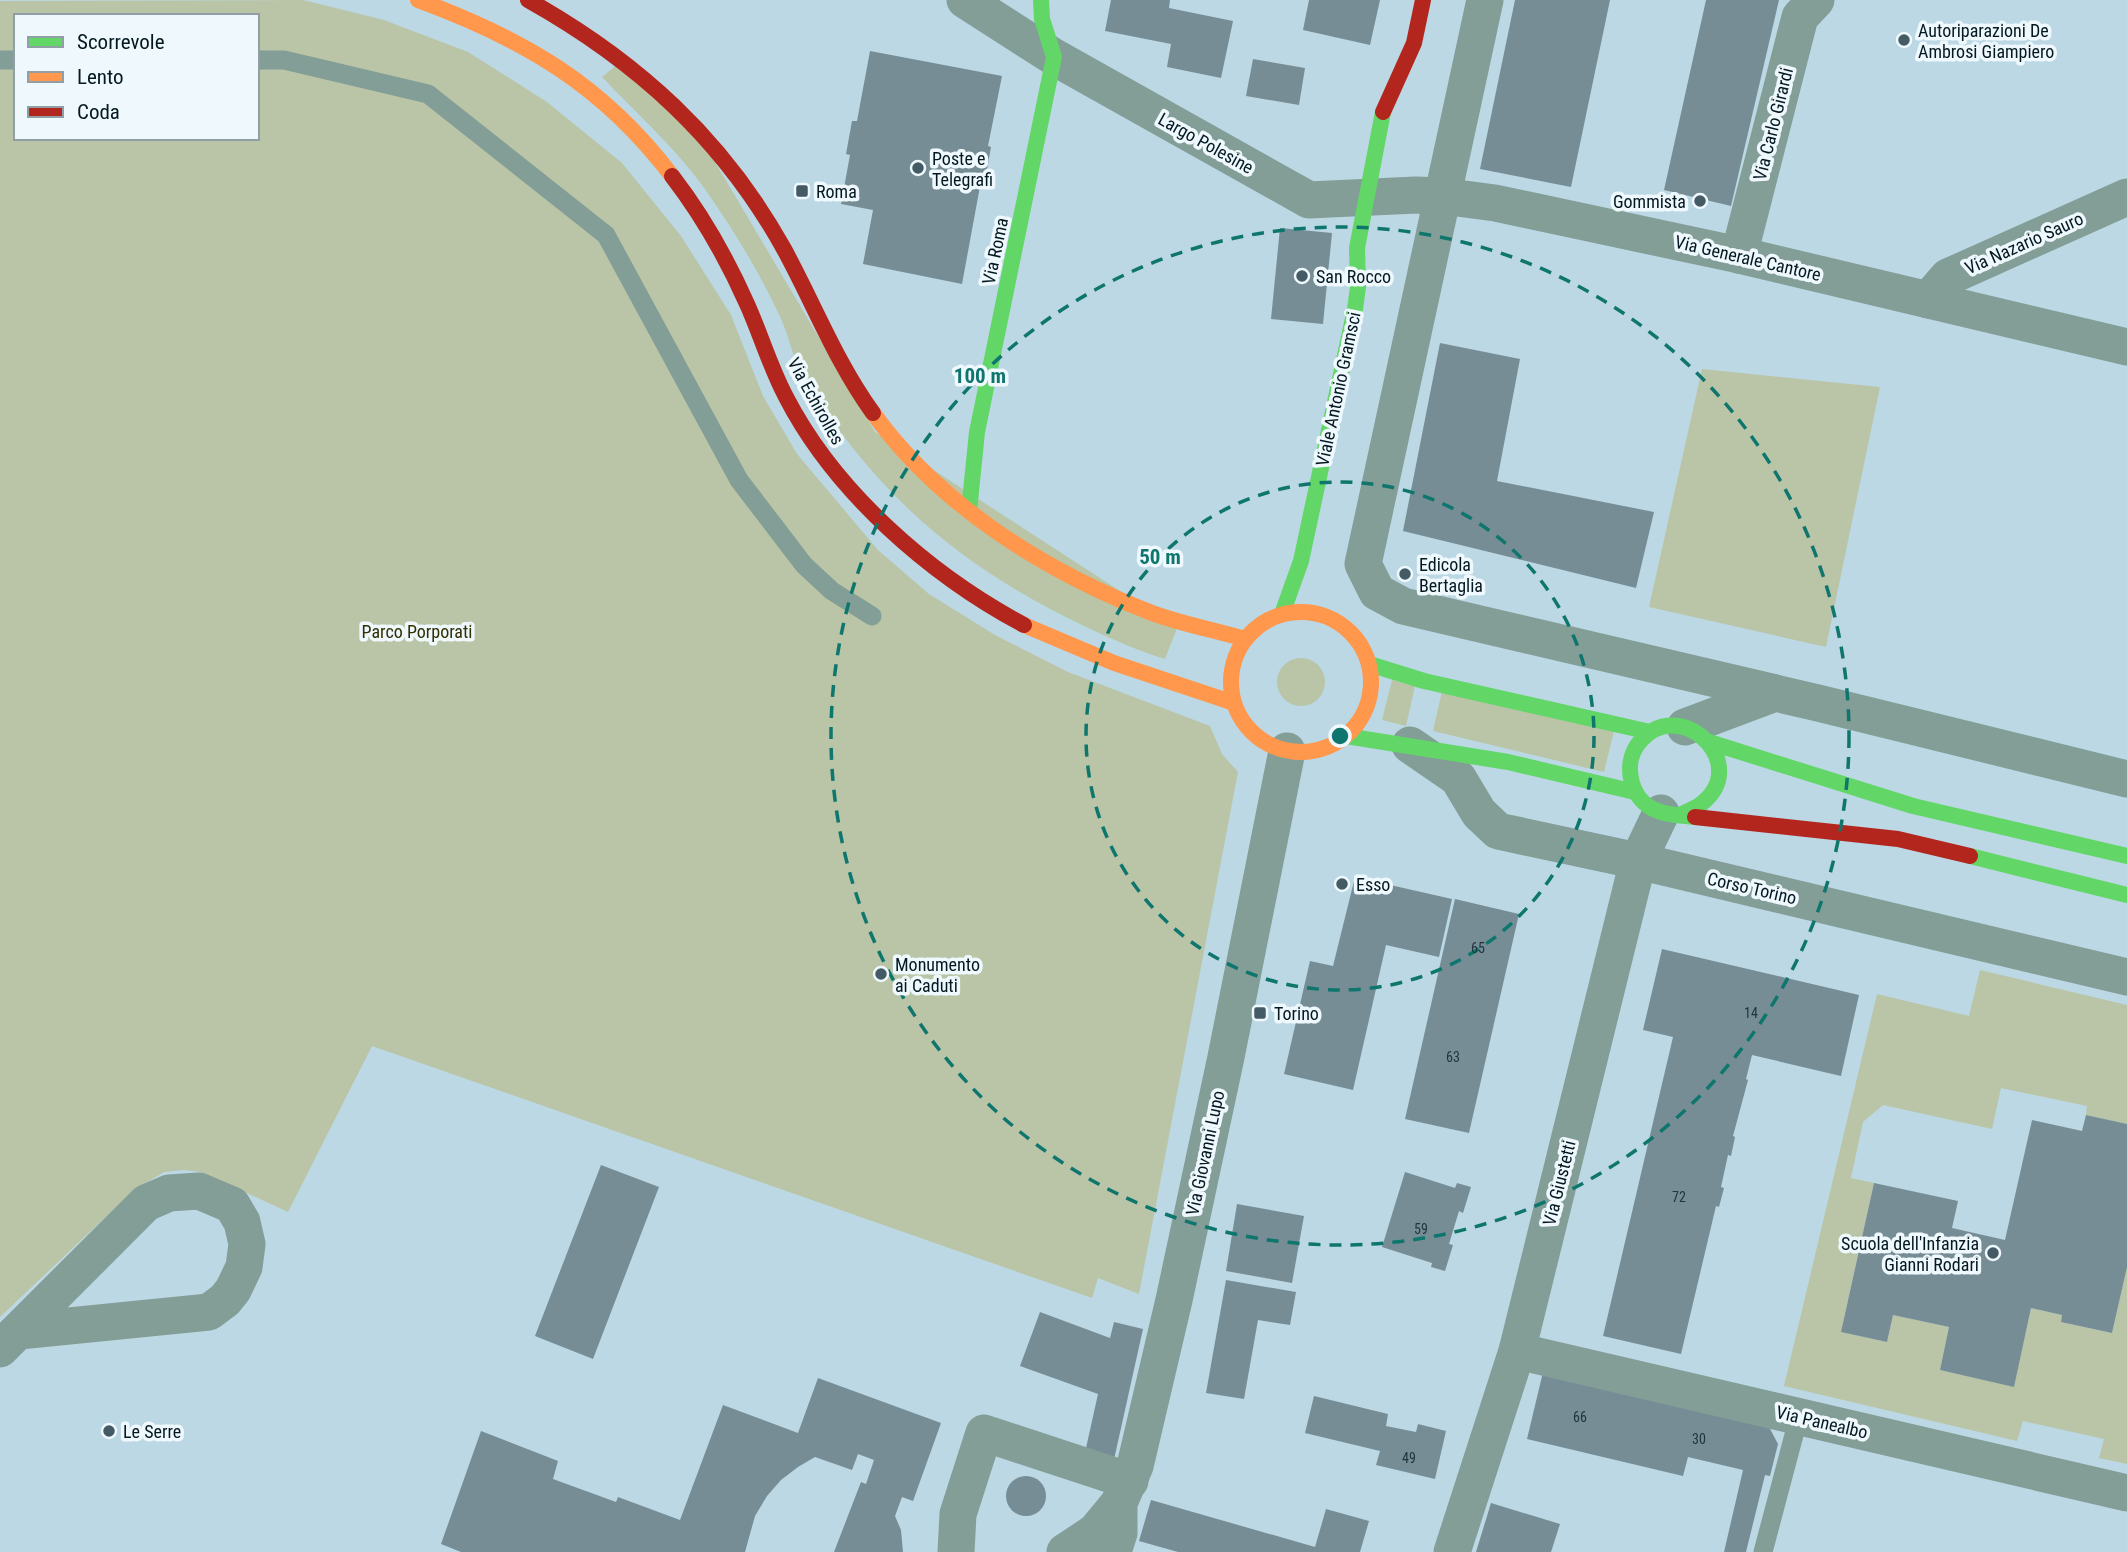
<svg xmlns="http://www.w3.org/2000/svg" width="2127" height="1552" font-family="'Roboto Condensed',sans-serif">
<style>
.green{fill:#b9c5a6;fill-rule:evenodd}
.building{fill:#768d96}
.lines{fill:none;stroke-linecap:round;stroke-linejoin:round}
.lane{stroke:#839d97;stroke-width:19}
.street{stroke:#839d97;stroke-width:37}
.fast{stroke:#63d668;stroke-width:16}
.slow{stroke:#ff974d;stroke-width:16}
.jam{stroke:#b3261e;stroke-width:16}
.ring{fill:none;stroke:#0f766e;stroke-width:3.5;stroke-dasharray:12 9}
.poi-dot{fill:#445b65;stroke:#eef8fd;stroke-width:2.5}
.labels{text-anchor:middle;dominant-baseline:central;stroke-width:7;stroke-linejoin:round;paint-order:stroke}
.number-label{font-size:14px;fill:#20353e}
.poi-label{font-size:18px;fill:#041820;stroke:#eef8fd;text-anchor:start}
.street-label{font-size:18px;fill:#041820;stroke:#eef8fd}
.park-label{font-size:18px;fill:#323000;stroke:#eef8fd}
.centre{fill:#0f766e;stroke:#eef8fd;stroke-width:3.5}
.ring-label{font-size:21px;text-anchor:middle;font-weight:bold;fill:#0f766e;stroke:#eef8fd;stroke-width:7;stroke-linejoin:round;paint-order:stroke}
</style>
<rect width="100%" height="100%" fill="#bcd8e4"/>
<g class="green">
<path d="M 303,0 L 384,20 L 468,52 L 547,102 L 622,163 L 681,236 L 731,315 L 763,396 L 797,454 L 878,550 L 929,594 L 995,635 L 1068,672 L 1210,726 L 1222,754 L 1238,772 L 1139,1294 L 1098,1278 L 1092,1298 L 372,1046 L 288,1212 L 201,1172 L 183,1170 L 164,1172 L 134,1190 L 0,1317 L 0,1 ZM 16,16 L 257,16 L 257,138 L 16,138 Z"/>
<path d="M 618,64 L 706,147 L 875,432 L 1177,628 L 1165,659 C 1138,651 1112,639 1086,627 C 963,569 871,492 802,373 C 792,356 789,336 781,319 C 761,275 736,234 709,195 C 679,151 638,115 602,77 Z"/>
<path d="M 1702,369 L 1880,387 L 1826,647 L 1649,607 Z"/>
<circle cx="1301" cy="682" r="24"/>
<path d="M 1392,680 L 1415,686 L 1406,726 L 1382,720 Z"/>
<path d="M 1442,691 L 1614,731 L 1604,772 L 1433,731 Z"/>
<path d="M 1980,970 L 2127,1005 L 2127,1124 L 2086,1115 L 2087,1106 L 2001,1088 L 1992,1129 L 1883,1105 L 1863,1122 L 1851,1178 L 1874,1183 L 1841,1332 L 1887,1342 L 1893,1315 L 1949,1327 L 1940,1370 L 2014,1386 L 2031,1308 L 2062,1315 L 2061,1322 L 2112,1333 L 2127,1267 L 2127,1464 L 2099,1458 L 2104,1439 L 2023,1421 L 2017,1441 L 1784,1386 L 1877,994 L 1969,1016 Z"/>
</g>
<g class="building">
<path d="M 1111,0 L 1170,0 L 1169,8 L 1233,21 L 1221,78 L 1167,67 L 1171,44 L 1105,31 Z"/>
<path d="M 1309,0 L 1380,0 L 1370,45 L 1303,30 Z"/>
<path d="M 1515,0 L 1610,0 L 1571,187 L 1480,169 Z"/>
<path d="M 1706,0 L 1779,0 L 1731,206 L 1664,190 Z"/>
<path d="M 870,51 L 1002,76 L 988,146 L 991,147 L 985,181 L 981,181 L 962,284 L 863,264 L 873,210 L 841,204 L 850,155 L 846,154 L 852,121 L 857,121 Z"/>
<path d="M 1253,59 L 1305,68 L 1299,105 L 1246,96 Z"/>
<path d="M 1280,228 L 1332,233 L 1323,324 L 1271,319 Z"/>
<path d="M 1440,343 L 1520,359 L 1497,481 L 1654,512 L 1636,588 L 1403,531 Z"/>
<path d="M 1355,877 L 1452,899 L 1439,957 L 1386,945 L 1353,1090 L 1284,1074 L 1310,961 L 1333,966 Z"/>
<path d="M 1455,899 L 1519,914 L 1469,1133 L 1405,1119 Z"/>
<path d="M 1662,949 L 1859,995 L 1841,1076 L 1752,1055 L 1746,1079 L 1748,1080 L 1733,1136 L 1735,1137 L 1731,1156 L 1728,1155 L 1721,1187 L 1724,1188 L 1719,1207 L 1716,1206 L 1681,1354 L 1603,1336 L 1673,1037 L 1643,1030 Z"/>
<path d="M 2086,1115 L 2127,1124 L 2127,1267 L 2112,1333 L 2061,1322 L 2062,1315 L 2031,1308 L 2014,1387 L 1940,1370 L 1949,1327 L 1893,1315 L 1887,1342 L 1841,1332 L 1874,1183 L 1958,1201 L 1952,1228 L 2005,1240 L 2032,1120 L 2082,1131 Z"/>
<path d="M 601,1165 L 659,1187 L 593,1359 L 535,1336 Z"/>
<path d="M 1405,1172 L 1455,1188 L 1457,1183 L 1471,1187 L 1463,1213 L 1459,1211 L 1449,1244 L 1453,1245 L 1445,1271 L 1431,1267 L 1432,1263 L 1382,1247 Z"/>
<path d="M 1237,1204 L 1304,1216 L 1292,1283 L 1226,1271 Z"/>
<path d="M 1226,1280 L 1296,1292 L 1290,1325 L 1258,1320 L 1244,1399 L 1206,1393 Z"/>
<path d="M 1040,1312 L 1110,1338 L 1114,1322 L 1143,1329 L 1113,1464 L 1084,1457 L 1098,1394 L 1020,1366 Z"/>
<path d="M 1543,1372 L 1768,1425 L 1778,1444 L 1770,1476 L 1765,1475 L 1746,1552 L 1724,1552 L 1743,1470 L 1688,1457 L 1683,1476 L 1527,1439 Z"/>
<path d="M 818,1378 L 941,1423 L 913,1501 L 902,1497 L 895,1516 L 901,1530 L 903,1552 L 834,1552 L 861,1482 L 866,1484 L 874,1460 L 858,1454 L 852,1470 L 815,1457 L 798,1467 L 781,1480 L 767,1496 L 755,1516 L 745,1552 L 461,1552 L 441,1544 L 481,1431 L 558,1461 L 553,1479 L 616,1502 L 618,1497 L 680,1520 L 723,1405 L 798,1433 Z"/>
<path d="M 1314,1396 L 1388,1414 L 1386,1426 L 1416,1432 L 1418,1424 L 1446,1431 L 1435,1479 L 1376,1465 L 1380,1451 L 1305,1433 Z"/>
<circle cx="1026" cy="1496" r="20"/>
<path d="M 1151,1500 L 1315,1547 L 1326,1509 L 1369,1521 L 1360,1552 L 1178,1552 L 1139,1541 Z"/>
<path d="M 1491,1503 L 1560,1524 L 1551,1552 L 1476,1552 Z"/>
</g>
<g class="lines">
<g class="lane">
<path d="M 0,60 L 16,60"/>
<path d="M 257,60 L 284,60 L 428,94 L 606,235 L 739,480 L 804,565 L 832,591 L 872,616"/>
<path d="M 1763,1552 L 1799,1416"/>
</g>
<g class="street">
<path d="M 965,0 L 1054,57 L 1309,200 L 1416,195 L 1442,196 L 1495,203 L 1739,255 L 2127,347"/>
<path d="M 1485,0 L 1363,564 L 1377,592 L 1403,606 L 1818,703 L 2127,779"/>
<path d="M 1739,255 L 1800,17 L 1816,0"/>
<path d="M 1928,300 L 1948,277 L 2127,197"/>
<path d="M 1685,727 L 1775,693"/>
<path d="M 1410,745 L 1458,778 L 1479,813 L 1498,831 L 1638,861 L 2127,977"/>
<path d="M 0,1349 L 146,1203 L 169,1193 L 199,1191 L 232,1205 L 242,1222 L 247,1244 L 244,1267 L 233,1290 L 225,1300 L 209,1312 L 19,1331"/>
<path d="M 1517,1351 L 2127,1493"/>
<path d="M 956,1552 L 958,1514 L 984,1433 L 1130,1481"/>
<path d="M 1065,1552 L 1095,1532 L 1119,1503"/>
<path d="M 1113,1552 L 1119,1533 L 1119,1503 L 1135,1466 L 1174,1300 L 1226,1057 L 1287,751"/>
<path d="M 1452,1552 L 1517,1351 L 1638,861 L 1661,813"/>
</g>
<g class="fast">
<path d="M 969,511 L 977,432 L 1054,57 L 1042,19 L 1041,0"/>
<path d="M 1282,614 L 1301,561 L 1355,309 L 1358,287 L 1357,248 L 1383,112"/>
<path d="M 1369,664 L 1424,681 L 1650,732"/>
<path d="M 1346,736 L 1508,762 L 1635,792"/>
<path d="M 1709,742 L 1913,806 L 2127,856"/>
<path d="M 1682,814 C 1688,811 1696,808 1701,804 C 1754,764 1678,691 1638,744 C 1622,766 1631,802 1658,811 C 1669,816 1683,815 1695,817"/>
<path d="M 1970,856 L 2127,895"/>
</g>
<g class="slow">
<path d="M 418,0 C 524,39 603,85 672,176"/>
<path d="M 873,413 C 940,506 1046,572 1152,613 C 1182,624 1214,630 1245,639"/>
<circle cx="1301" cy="682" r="70"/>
<path d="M 1024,625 L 1114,663 L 1234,703"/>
</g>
<g class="jam">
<path d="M 528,0 C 637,61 723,139 784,249 C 814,304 836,362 873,413"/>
<path d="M 1383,112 L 1414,43 L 1423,0"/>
<path d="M 672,176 C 702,215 727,259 747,304 C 761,335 770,367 786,397 C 835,492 930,575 1024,625"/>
<path d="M 1695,817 L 1898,839 L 1970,856"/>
</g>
</g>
<g class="ring">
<circle cx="1340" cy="736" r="254"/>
<circle cx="1340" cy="736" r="509"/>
</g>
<g class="poi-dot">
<circle cx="1904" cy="40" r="7"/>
<circle cx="918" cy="168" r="7"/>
<rect x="795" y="184" width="14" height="14" rx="3.5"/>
<circle cx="1700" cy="201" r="7"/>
<circle cx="1302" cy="276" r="7"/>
<circle cx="1405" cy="574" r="7"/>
<circle cx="1342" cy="884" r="7"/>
<circle cx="881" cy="974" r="7"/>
<rect x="1253" y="1006" width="14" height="14" rx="3.5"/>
<circle cx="1993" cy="1253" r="7"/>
<circle cx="109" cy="1431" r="7"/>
</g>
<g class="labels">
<g class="number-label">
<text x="1478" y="948">65</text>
<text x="1751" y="1013">14</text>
<text x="1453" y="1057">63</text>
<text x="1679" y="1197">72</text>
<text x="1421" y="1229">59</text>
<text x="1580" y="1417">66</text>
<text x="1699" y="1439">30</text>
<text x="1409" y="1458">49</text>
</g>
<g class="poi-label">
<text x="1918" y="30">Autoriparazioni De<tspan x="1918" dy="21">Ambrosi Giampiero</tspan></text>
<text x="932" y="158">Poste e<tspan x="932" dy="21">Telegrafi</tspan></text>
<text x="816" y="191">Roma</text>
<text x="1686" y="201" text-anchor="end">Gommista</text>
<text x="1316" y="276">San Rocco</text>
<text x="1419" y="564">Edicola<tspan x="1419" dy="21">Bertaglia</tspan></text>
<text x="1356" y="884">Esso</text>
<text x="895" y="964">Monumento<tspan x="895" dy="21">ai Caduti</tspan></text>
<text x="1274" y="1013">Torino</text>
<text x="1979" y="1243" text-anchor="end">Scuola dell'Infanzia<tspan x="1979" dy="21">Gianni Rodari</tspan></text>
<text x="123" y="1431">Le Serre</text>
</g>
<g class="street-label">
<text transform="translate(1773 124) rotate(-76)">Via Carlo Girardi</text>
<text transform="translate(1206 143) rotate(29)">Largo Polesine</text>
<text transform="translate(2024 243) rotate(-24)">Via Nazario Sauro</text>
<text transform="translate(995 251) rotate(-78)">Via Roma</text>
<text transform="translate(1748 258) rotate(13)">Via Generale Cantore</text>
<text transform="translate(1338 389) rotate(-78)">Viale Antonio Gramsci</text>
<text transform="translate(816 401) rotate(61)">Via Echirolles</text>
<text transform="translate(1752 888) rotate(13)">Corso Torino</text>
<text transform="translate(1205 1153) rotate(-78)">Via Giovanni Lupo</text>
<text transform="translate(1559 1183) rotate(-76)">Via Giustetti</text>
<text transform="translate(1822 1422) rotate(13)">Via Panealbo</text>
</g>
<g class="park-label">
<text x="417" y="631">Parco Porporati</text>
</g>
</g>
<circle cx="1340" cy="736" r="10" class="centre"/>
<g class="ring-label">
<text x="980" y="383">100 m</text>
<text x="1160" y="564">50 m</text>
</g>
<rect x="14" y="14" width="245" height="126" fill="#eef8fd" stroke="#909ea5" stroke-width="2"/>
<rect x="28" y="37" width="35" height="10" fill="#63d668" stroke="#909ea5" stroke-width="2"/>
<text x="77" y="49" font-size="21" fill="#041820">Scorrevole</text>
<rect x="28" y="72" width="35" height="10" fill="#ff974d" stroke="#909ea5" stroke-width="2"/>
<text x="77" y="84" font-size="21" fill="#041820">Lento</text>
<rect x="28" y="107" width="35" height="10" fill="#b3261e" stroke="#909ea5" stroke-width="2"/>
<text x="77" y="119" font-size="21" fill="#041820">Coda</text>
</svg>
